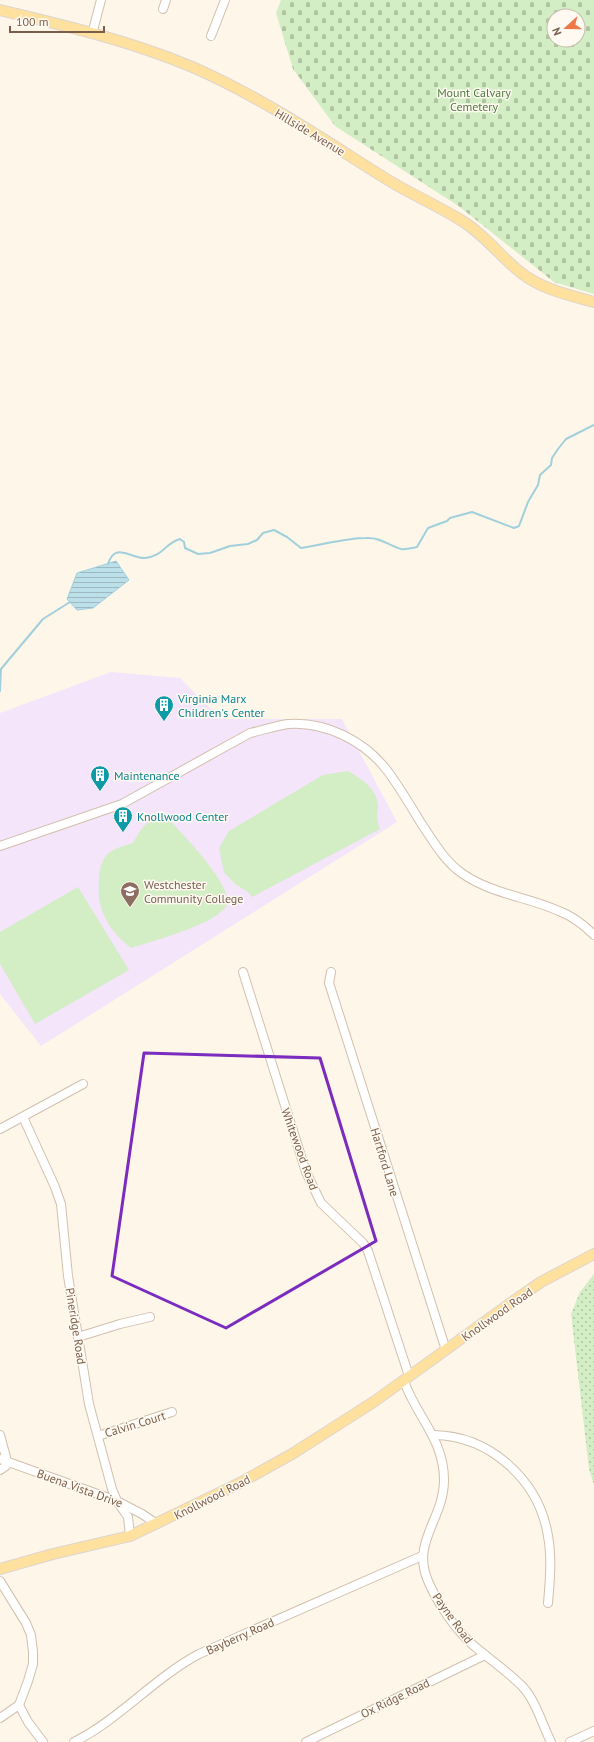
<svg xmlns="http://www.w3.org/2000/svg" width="594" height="1742" font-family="'PT Sans',sans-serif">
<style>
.education{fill:#f4e5fa}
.grass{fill:url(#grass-dots)}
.cemetery{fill:url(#cemetery-stones);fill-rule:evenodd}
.pitch{fill:#d3edc5}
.water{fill:url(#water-rules);stroke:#a1cfdc}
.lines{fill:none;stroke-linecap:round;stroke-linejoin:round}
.stream{stroke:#a1cfdc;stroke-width:2}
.minor-casing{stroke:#d2bfad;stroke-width:10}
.major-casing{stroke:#ddd5d0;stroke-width:12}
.minor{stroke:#fff;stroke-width:8}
.major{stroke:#ffe19f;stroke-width:10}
.marked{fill:none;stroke:#7b2cbf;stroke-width:3;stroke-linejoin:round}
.labels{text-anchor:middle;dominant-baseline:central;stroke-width:3;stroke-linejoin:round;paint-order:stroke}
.park-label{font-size:12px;fill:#4c7a3e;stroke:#fffaf1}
.street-label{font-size:12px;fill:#7b5e4a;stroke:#fffaf1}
.culture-label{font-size:12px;fill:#0d838f;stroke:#fffaf1;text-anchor:start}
.education-label{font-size:12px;fill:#785e54;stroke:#fffaf1;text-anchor:start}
</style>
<defs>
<pattern id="grass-dots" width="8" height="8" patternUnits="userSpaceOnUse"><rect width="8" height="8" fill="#d3edc5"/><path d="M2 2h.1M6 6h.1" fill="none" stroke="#b0c3a2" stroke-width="1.8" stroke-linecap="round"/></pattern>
<pattern id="cemetery-stones" width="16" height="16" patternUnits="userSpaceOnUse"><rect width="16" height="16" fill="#d3edc5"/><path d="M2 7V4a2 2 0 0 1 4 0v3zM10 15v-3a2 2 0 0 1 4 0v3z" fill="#b0c3a2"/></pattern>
<pattern id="water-rules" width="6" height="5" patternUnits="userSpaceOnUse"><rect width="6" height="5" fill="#bbe0e9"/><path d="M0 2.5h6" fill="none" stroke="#9db9bf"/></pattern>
</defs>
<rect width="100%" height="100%" fill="#fef7e9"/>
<path class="education" d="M 111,672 L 180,678 L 221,719 L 342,719 L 397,822 L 41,1046 L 0,994 L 0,713 Z"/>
<path class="grass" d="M 594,1274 L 594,1485 L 589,1469 L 571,1314 L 580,1292 Z"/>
<path class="cemetery" d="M 281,0 L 594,0 L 594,294 L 554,282 L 460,207 L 335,126 L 293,69 L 276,13 ZM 554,16 L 578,16 L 578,40 L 554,40 Z"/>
<g class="pitch">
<path d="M 348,771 C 359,778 374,786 377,800 C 380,811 374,814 380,829 L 252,897 L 248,892 L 235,884 L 224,872 L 219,848 L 229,831 L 323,775 Z"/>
<path d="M 158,818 L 168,818 C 181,833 233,885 227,904 C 221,923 150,942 131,948 C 108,930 96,909 99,879 C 99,872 101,862 106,856 C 112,848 124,846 133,843 C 140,831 144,822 158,818 Z"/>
<path d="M 78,887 L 129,970 L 35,1024 L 0,964 L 0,932 Z"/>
</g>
<path class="water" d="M 116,561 L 129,580 L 93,608 L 77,610 L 67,599 L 77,573 Z"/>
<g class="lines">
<g class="stream">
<path d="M 108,564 C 115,541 131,559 145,558 C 164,556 165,543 180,539 L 184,542 L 185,548 L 198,554 L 210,553 L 230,546 L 248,544 L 257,540 L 263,533 L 274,530 L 287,537 L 301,548 C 323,545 344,538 366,538 C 380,537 388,545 401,549 C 406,550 412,548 417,547 L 428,528 L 447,521 L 450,518 L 472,512 L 514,528 L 519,526 L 528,502 L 538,485 L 540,475 L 551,465 L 552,458 L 558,449 L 566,439 L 594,425"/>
<path d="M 0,691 L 1,669 L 43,619 L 70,602"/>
</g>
<g class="minor-casing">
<g id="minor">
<path d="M 163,9 L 166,0"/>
<path d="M 92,34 L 101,0"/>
<path d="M 211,36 L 225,0"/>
<path d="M 0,846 L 122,804 L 250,733 C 263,730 275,726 288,724 C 325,721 364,741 386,769 C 399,786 410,805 421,823 C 433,841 445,862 463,874 C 492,894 528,897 559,911 C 572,916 584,925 594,935"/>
<path d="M 243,972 L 306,1172 L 321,1203 L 363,1243 L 368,1251 L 409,1376"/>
<path d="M 331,972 L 329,983 L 446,1350"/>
<path d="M 23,1117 L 55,1187 L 61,1204 L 68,1276 L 84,1373 L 89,1404 L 112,1489 L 117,1501 L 128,1517 L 130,1536"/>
<path d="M 0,1129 L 83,1084"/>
<path d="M 78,1337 L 120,1324 L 150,1317"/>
<path d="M 404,1381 C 416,1416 444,1439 444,1480 C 444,1519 411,1542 428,1581 C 438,1604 455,1629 473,1645 C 489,1659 507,1671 522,1686 C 536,1701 542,1724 551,1742"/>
<path d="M 0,1435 L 7,1461 L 6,1466 L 0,1470"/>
<path d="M 434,1435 C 490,1436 539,1480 548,1536 C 552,1558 550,1580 548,1603"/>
<path d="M 98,1436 L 172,1412"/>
<path d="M 0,1459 L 117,1501 L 142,1514 L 157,1524"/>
<path d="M 0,1581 L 26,1623 L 31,1635 L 33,1652 L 33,1664 L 28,1681 L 19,1705 L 0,1718"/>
<path d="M 19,1705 L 28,1722 L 43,1742"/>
<path d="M 74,1742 C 120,1719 154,1678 199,1654 L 422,1556"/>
<path d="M 306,1742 L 485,1655"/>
<path d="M 570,1742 L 594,1731"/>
</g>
</g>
<g class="major-casing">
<g id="major">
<path d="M 0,10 C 64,25 130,41 190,66 C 260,96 324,140 388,180 C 411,194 436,205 459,219 C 483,233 499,255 520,272 C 541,289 568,295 594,302"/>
<path d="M 0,1569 L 53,1554 L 130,1536 L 238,1484 L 292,1454 L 375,1401 L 512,1302 L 541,1282 L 594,1254"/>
</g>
</g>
<use href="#minor" class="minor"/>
<use href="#major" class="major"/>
</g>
<path class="marked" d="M 144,1053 L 320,1058 L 376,1241 L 226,1328 L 112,1276 Z"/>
<defs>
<g id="building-pin" transform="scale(1)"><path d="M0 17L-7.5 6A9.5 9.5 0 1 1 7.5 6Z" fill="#0f9aa8" stroke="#fffaf1"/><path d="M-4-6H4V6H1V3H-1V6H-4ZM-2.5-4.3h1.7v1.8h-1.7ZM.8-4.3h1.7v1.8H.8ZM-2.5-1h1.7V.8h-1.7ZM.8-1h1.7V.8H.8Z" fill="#fff"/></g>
<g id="university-pin" transform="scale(1)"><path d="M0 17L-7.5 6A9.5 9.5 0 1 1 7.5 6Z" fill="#8d6e63" stroke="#fffaf1"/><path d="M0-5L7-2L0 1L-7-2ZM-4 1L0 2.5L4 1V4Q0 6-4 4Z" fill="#fff"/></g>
</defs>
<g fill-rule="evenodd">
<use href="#building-pin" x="164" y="705"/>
<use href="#building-pin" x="100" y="775"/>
<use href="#building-pin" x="123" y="816"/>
<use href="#university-pin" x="130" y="891"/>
</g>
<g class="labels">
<g class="park-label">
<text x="474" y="92">Mount Calvary<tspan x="474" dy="14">Cemetery</tspan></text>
</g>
<g class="street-label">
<text transform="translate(310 132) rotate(31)">Hillside Avenue</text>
<text transform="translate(300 1149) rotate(70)">Whitewood Road</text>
<text transform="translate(385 1162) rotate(73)">Hartford Lane</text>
<text transform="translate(497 1314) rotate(-35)">Knollwood Road</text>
<text transform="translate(76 1326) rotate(81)">Pineridge Road</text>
<text transform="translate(135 1424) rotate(-17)">Calvin Court</text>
<text transform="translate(80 1488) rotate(20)">Buena Vista Drive</text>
<text transform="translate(212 1497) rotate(-27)">Knollwood Road</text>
<text transform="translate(453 1618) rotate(54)">Payne Road</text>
<text transform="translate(240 1636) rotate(-24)">Bayberry Road</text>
<text transform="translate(395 1698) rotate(-26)">Ox Ridge Road</text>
</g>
<g class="culture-label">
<text x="178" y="698">Virginia Marx<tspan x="178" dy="14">Children's Center</tspan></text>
<text x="114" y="775">Maintenance</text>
<text x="137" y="816">Knollwood Center</text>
</g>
<g class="education-label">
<text x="144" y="884">Westchester<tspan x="144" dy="14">Community College</tspan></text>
</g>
</g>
<g transform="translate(566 28) rotate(249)"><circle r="19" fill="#fffaf1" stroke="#cabcae"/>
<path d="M0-3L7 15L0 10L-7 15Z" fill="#ee7748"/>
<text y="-6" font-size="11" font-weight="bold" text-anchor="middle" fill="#7b5e4a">N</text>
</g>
<path d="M10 26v6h94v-6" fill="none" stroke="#7b5e4a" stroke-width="2"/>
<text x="16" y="26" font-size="12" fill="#7b5e4a" stroke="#fffaf1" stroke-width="3" paint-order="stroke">100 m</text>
</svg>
